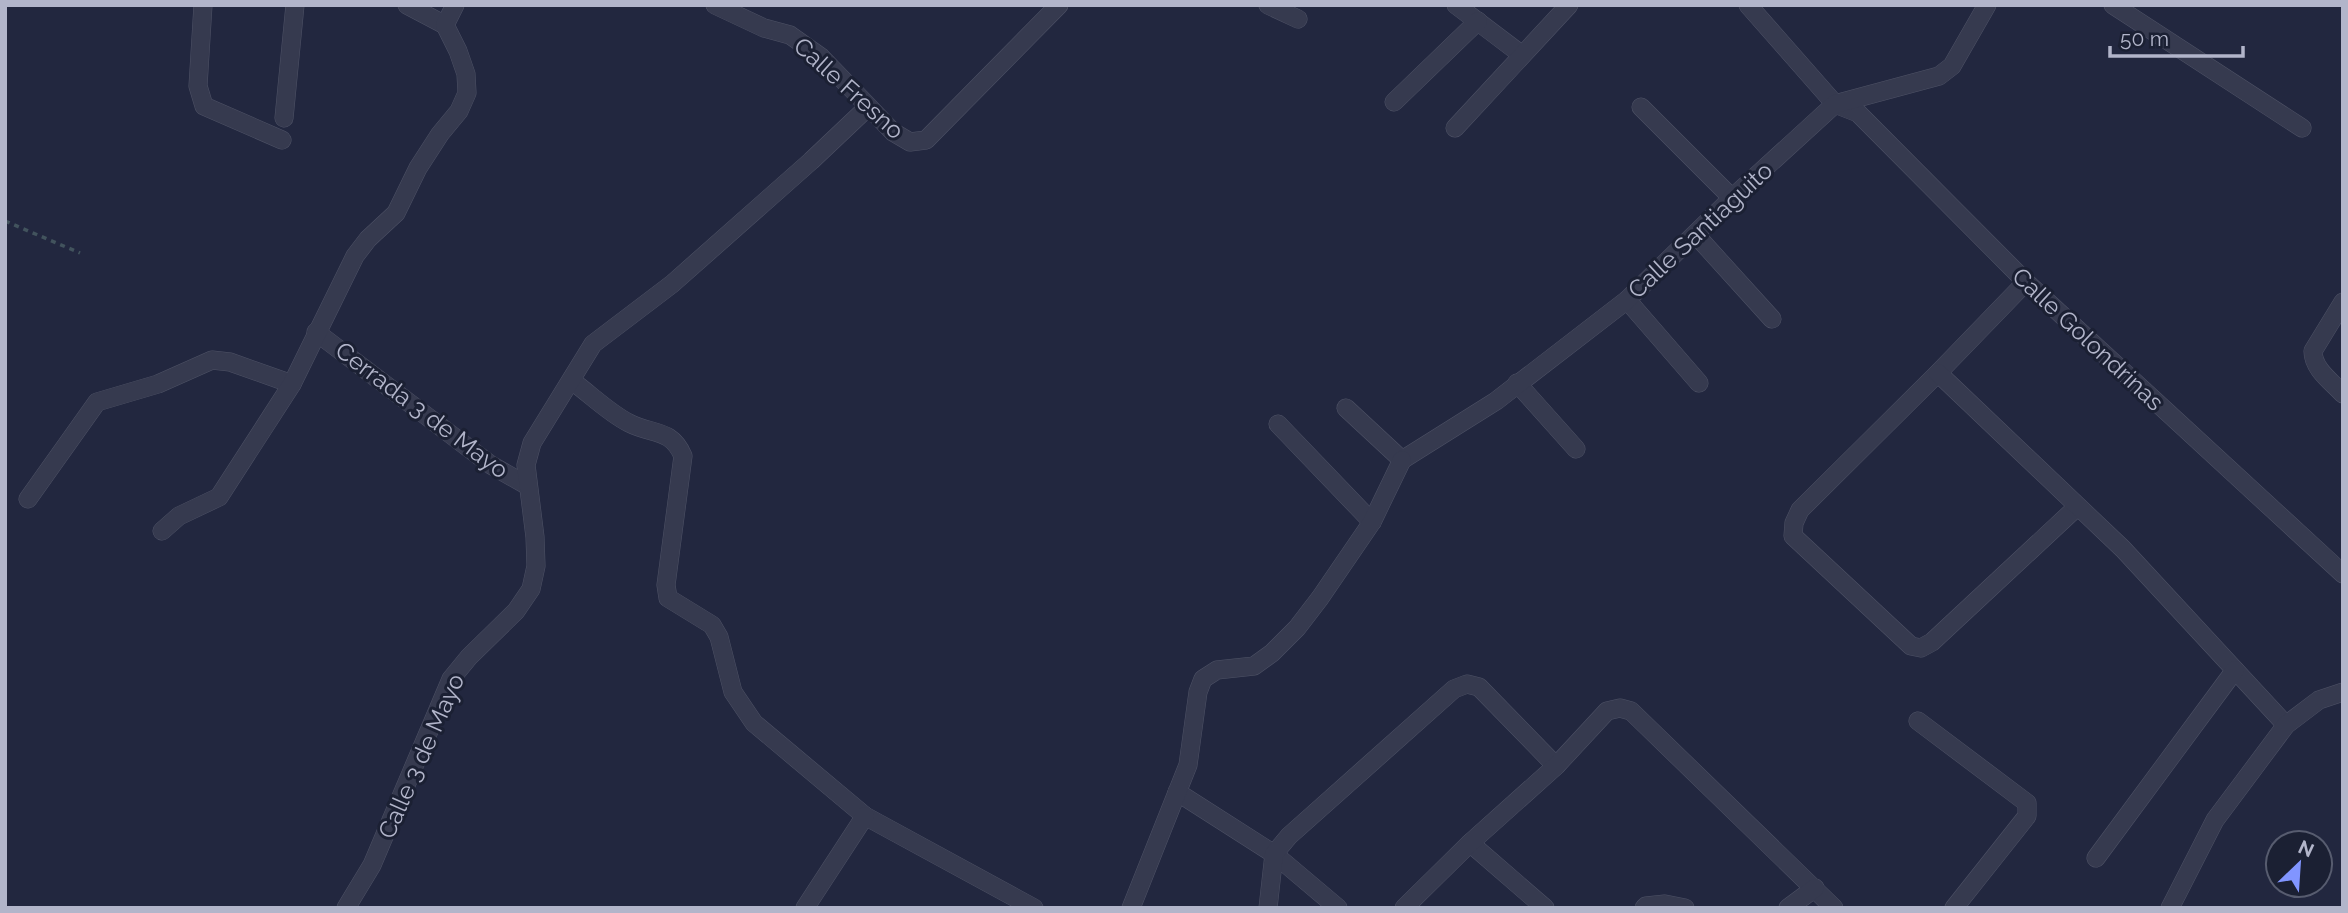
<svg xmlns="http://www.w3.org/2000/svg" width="2348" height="913" font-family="Raleway,sans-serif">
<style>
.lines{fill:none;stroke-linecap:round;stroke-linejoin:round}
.minor-casing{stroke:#4e5266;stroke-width:19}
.path{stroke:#42535d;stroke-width:3.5;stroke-dasharray:5 5;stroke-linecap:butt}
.minor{stroke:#363a4f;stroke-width:18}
.labels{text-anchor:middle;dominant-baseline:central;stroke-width:6;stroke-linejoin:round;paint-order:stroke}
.street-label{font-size:24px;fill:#b2b5ca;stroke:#1b2033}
</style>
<rect width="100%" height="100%" fill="#22273f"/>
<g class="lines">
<g class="minor-casing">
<g id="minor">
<path d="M 203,5 L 198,86 L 204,106 L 282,140"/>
<path d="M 407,5 L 445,25"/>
<path d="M 715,5 L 764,28 L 790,35 L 821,57 L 893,132 L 910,142 L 926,140 L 1059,5"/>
<path d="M 1268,5 L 1298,19"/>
<path d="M 1456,5 L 1522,55"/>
<path d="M 1748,5 L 1835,104 L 1858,113 L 2026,282 L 2343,574"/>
<path d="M 2113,5 L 2302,128"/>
<path d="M 1394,102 L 1478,21"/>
<path d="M 1641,107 L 1732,198"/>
<path d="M 284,118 L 295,5"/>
<path d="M 1455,128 L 1569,5"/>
<path d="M 1695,234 L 1772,319"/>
<path d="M 2026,282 L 1938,373 L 1800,510 L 1794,523 L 1793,536 L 1911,646 L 1921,648 L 1932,642 L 2077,507"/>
<path d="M 1627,300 L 1699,383"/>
<path d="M 2343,302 L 2313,351 C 2313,369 2331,381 2343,394"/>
<path d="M 316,332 L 491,465 L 528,486"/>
<path d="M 1938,373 L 2123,549 L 2286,725"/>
<path d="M 572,381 C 590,394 609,413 629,423 C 652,435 671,428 683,456 L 666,585 L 668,598 L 712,625 L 719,637 L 733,692 L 754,723 L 865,816 L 1034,908"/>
<path d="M 1517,383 L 1576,449"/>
<path d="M 1346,408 L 1402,460"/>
<path d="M 1278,424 L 1372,522"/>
<path d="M 1402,460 L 1496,401 L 1627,300 L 1732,198 L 1835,104 L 1939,76 L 1952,66 L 1987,5"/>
<path d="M 28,499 L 97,402 L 158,384 L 212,360 L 230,362 L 292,384"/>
<path d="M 162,531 L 179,516 L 219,497 L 292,384 L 355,256 L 368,239 L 396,213 L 418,168 L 440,134 L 459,111 L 467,93 L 466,74 L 458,51 L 445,25 L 455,5"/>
<path d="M 1918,721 L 2027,803 L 2027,816 L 1954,908"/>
<path d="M 1177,792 L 1274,854 L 1338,908"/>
<path d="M 1470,843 L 1545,908"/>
<path d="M 2096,858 L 2235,670"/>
<path d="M 346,908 L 372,865 L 451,679 L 469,657 L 516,611 L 531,589 L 536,566 L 535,537 L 526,465 L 532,443 L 593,344 L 672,284 L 811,161 L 867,108"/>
<path d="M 805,908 L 865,816"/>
<path d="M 1131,908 L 1188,765 L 1198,692 L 1203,679 L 1217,670 L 1254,666 L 1272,653 L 1297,628 L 1320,598 L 1372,522 L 1402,460"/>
<path d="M 1268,908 L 1274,854 L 1289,836 L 1454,689 L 1467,684 L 1479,687 L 1556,766"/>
<path d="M 1404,908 L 1470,843 L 1556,766 L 1607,711 L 1620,708 L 1631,711 L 1834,908"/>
<path d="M 1644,908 L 1646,906 L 1665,904 L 1685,908"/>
<path d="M 1788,908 L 1815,888"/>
<path d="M 2170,908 L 2215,820 L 2286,725 L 2319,700 L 2343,692"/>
</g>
</g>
<path class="path" d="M 5,221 L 80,253"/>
<use href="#minor" class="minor"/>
</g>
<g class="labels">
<g class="street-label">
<text transform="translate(849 88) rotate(42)">Calle Fresno</text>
<text transform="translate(1700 230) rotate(-43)">Calle Santiaguito</text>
<text transform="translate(2088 339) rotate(43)">Calle Golondrinas</text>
<text transform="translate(422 410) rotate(37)">Cerrada 3 de Mayo</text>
<text transform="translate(421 756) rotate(-66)">Calle 3 de Mayo</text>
</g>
</g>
<rect width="2348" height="913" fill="none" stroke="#b2b5ca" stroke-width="14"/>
<g transform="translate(2299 864) rotate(25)"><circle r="33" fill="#1b2033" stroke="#575c6f" stroke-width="2"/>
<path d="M0-5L12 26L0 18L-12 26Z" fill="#8195ff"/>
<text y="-10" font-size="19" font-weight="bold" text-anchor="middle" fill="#b2b5ca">N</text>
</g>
<path d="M2110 46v10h133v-10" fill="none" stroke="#b2b5ca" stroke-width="3.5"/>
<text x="2120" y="46" font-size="21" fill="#b2b5ca" stroke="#1b2033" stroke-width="5" paint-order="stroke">50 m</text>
</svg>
